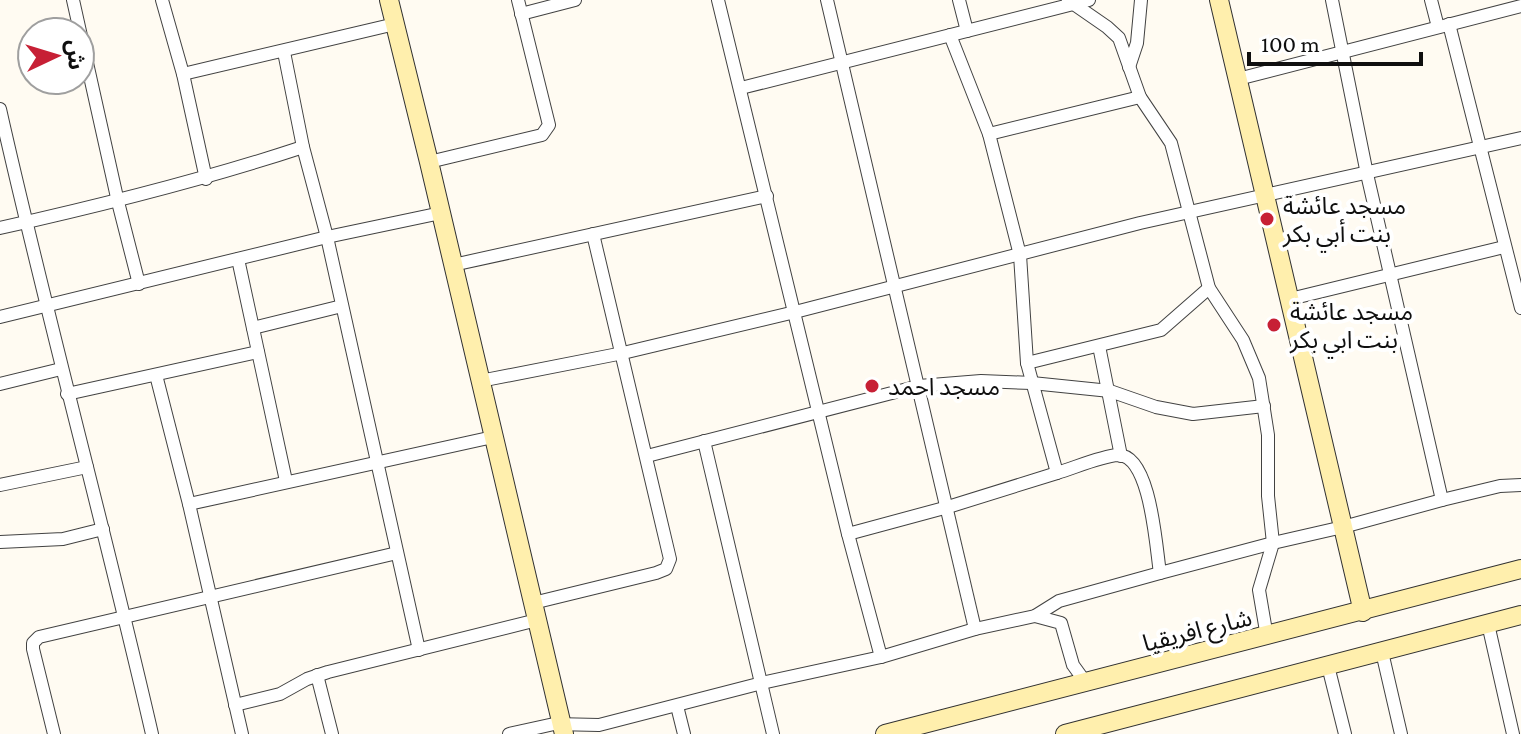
<svg xmlns="http://www.w3.org/2000/svg" width="1521" height="734" font-family="'Crimson Pro','Noto Sans Arabic',serif">
<style>
.lines{fill:none;stroke-linecap:round;stroke-linejoin:round}
.street-casing{stroke:#424242;stroke-width:14}
.secondary-casing{stroke:#313131;stroke-width:20}
.street{stroke:#fff;stroke-width:12}
.secondary{stroke:#ffefad;stroke-width:18}
.poi-dot{fill:#c72035;stroke:#fff;stroke-width:3}
.labels{text-anchor:middle;dominant-baseline:central;stroke-width:8;stroke-linejoin:round;paint-order:stroke}
.poi-label{font-size:24px;fill:#0f0f0f;stroke:#fff;text-anchor:start}
.street-label{font-size:24px;fill:#0f0f0f;stroke:#fff}
</style>
<rect width="100%" height="100%" fill="#fffbf2"/>
<g class="lines">
<g class="street-casing">
<g id="street">
<path d="M 73,0 L 118,202 L 139,284"/>
<path d="M 162,0 L 183,74 L 206,179"/>
<path d="M 718,0 L 848,534 L 881,657"/>
<path d="M 827,0 L 975,629"/>
<path d="M 959,0 L 967,31"/>
<path d="M 1068,0 L 1107,27 L 1119,38 L 1140,97 L 1171,143 L 1209,288 L 1243,340 L 1259,378 L 1268,435 L 1268,496 L 1273,543 L 1259,590 L 1267,637"/>
<path d="M 1332,0 L 1367,174 L 1442,500"/>
<path d="M 1431,0 L 1438,27"/>
<path d="M 521,14 L 575,0"/>
<path d="M 1449,24 L 1521,308"/>
<path d="M 950,35 L 989,134 L 1020,255 L 1027,363 L 1057,473 C 1074,468 1101,456 1118,455 C 1151,455 1156,548 1160,573"/>
<path d="M 284,52 L 303,147 L 327,237 L 419,650"/>
<path d="M 1129,67 L 1137,43 L 1141,0"/>
<path d="M 183,74 L 395,24"/>
<path d="M 1238,79 L 1521,6"/>
<path d="M 741,88 L 1089,0"/>
<path d="M 0,109 C 47,318 104,525 152,734"/>
<path d="M 989,134 L 1140,97"/>
<path d="M 429,162 L 542,135 L 549,125 L 518,0"/>
<path d="M 0,228 C 103,205 203,180 303,147"/>
<path d="M 238,259 L 286,481"/>
<path d="M 453,265 L 767,196"/>
<path d="M 1290,299 L 1504,247"/>
<path d="M 0,317 L 327,237 L 441,213"/>
<path d="M 253,328 L 342,306"/>
<path d="M 1099,346 L 1121,456"/>
<path d="M 1027,363 L 1161,330 L 1209,288"/>
<path d="M 156,375 L 189,504 L 242,734"/>
<path d="M 480,381 L 623,353 L 795,312 L 1140,223 L 1521,138"/>
<path d="M 0,384 L 61,369"/>
<path d="M 67,394 L 258,352"/>
<path d="M 704,441 L 773,734"/>
<path d="M 647,456 L 919,386 L 981,381 L 1032,383 L 1110,391 L 1156,407 L 1193,414 L 1264,406"/>
<path d="M 0,485 L 87,467"/>
<path d="M 189,504 L 493,437"/>
<path d="M 848,534 L 948,507 L 1057,473"/>
<path d="M 0,542 L 63,539 L 103,529"/>
<path d="M 533,603 L 656,573 L 666,569 L 670,559 L 593,234"/>
<path d="M 1035,616 L 1061,623 L 1073,665 L 1086,683"/>
<path d="M 1488,624 L 1513,734"/>
<path d="M 1382,652 L 1401,734"/>
<path d="M 1328,666 L 1345,734"/>
<path d="M 317,675 L 332,734"/>
<path d="M 235,705 L 280,694 L 307,679 L 328,672 L 537,620"/>
<path d="M 677,706 L 684,734"/>
<path d="M 54,734 L 33,649 L 33,643 L 39,637 L 397,553"/>
<path d="M 509,734 L 554,724 L 599,725 L 762,683 L 881,657 L 975,629 L 1035,616 L 1059,601 L 1160,573 L 1273,543 L 1343,527 L 1442,500 L 1500,486 L 1521,485"/>
</g>
</g>
<g class="secondary-casing">
<g id="secondary">
<path d="M 389,0 L 429,162 L 564,734"/>
<path d="M 1219,0 L 1363,612"/>
<path d="M 885,734 L 1521,569"/>
<path d="M 1065,734 L 1521,615"/>
</g>
</g>
<use href="#street" class="street"/>
<use href="#secondary" class="secondary"/>
</g>
<g class="poi-dot">
<circle cx="1267" cy="219" r="8"/>
<circle cx="1274" cy="325" r="8"/>
<circle cx="872" cy="386" r="8"/>
</g>
<g class="labels">
<g class="poi-label">
<text x="1283" y="205">مسجد عائشة<tspan x="1283" dy="28">بنت أبي بكر</tspan></text>
<text x="1290" y="311">مسجد عائشة<tspan x="1290" dy="28">بنت ابي بكر</tspan></text>
<text x="888" y="386">مسجد احمد</text>
</g>
<g class="street-label">
<text transform="translate(1197 630) rotate(-14)">شارع افريقيا</text>
</g>
</g>
<g transform="translate(56 56) rotate(86)"><circle r="38" fill="#ffffff" stroke="#9f9f9f" stroke-width="2"/>
<path d="M0-6L14 30L0 20L-14 30Z" fill="#c72035"/>
<text y="-12" font-size="22" font-weight="bold" text-anchor="middle" fill="#0f0f0f">ش</text>
</g>
<path d="M1249 52v12h172v-12" fill="none" stroke="#0f0f0f" stroke-width="4"/>
<text x="1261" y="52" font-size="24" fill="#0f0f0f" stroke="#ffffff" stroke-width="6" paint-order="stroke">100 m</text>
</svg>
